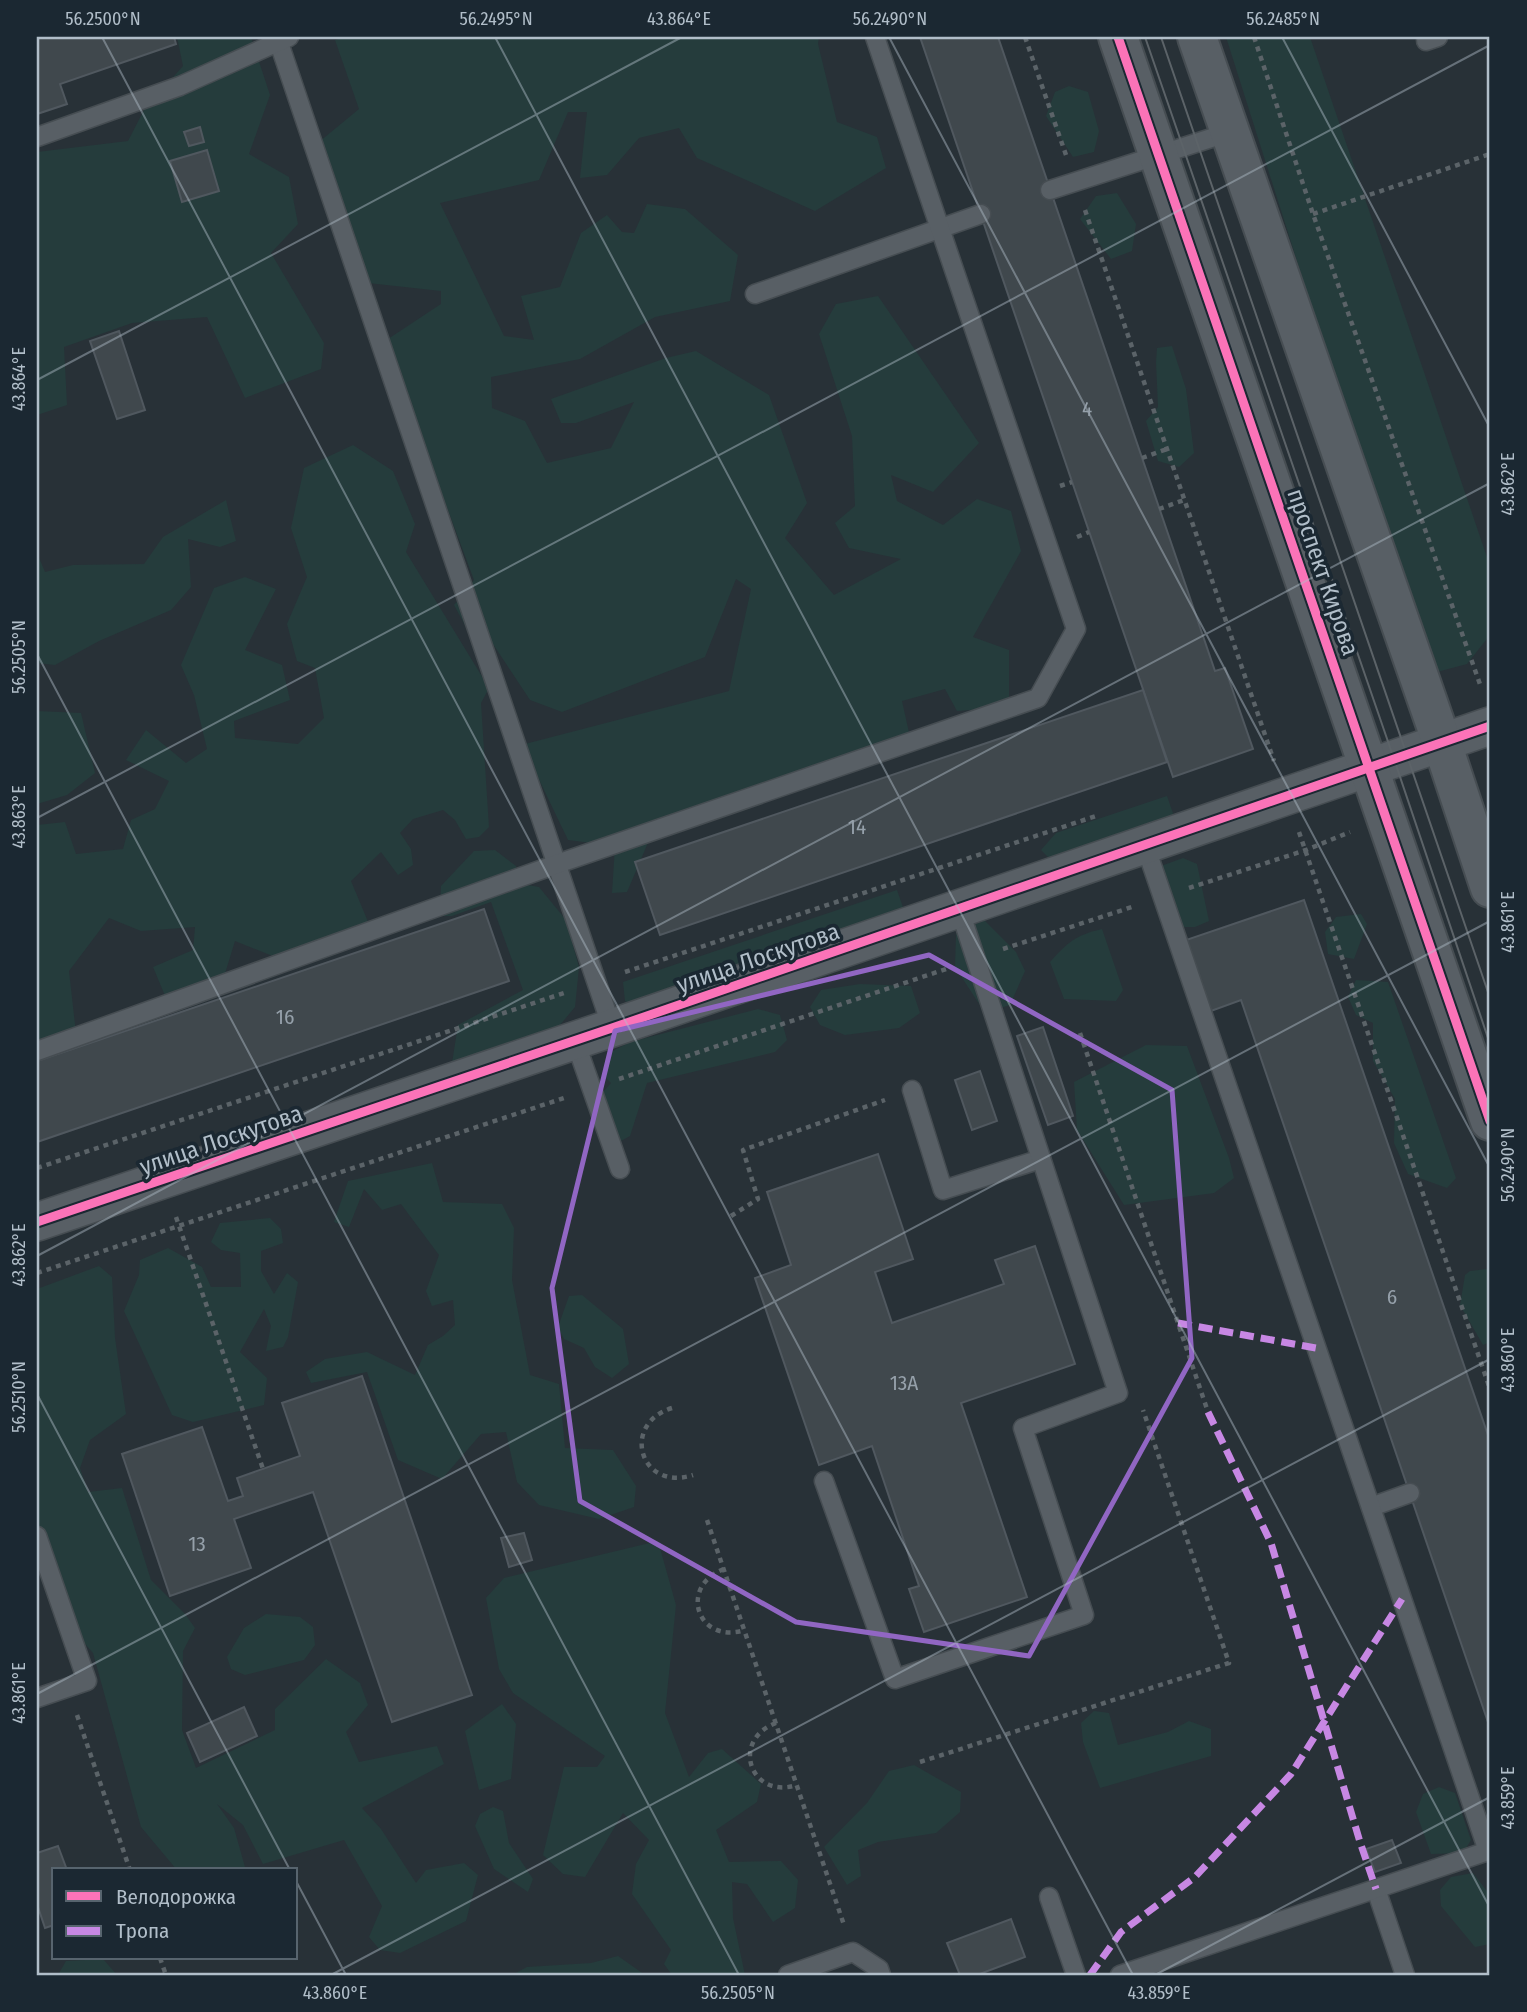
<svg xmlns="http://www.w3.org/2000/svg" width="1527" height="2012" font-family="'Fira Sans Condensed',sans-serif">
<style>
.green{fill:#253c3c}
.building{fill:#40484d;stroke:#50585f;stroke-width:2}
.lines{fill:none;stroke-linecap:round;stroke-linejoin:round}
.service-casing{stroke:#464d52;stroke-width:21}
.minor-casing{stroke:#464d52;stroke-width:40}
.tertiary-casing{stroke:#464d52;stroke-width:42}
.path{stroke:#5b6368;stroke-width:4.5;stroke-dasharray:5 5;stroke-linecap:butt}
.service{stroke:#585f65;stroke-width:18}
.minor{stroke:#585f65;stroke-width:37}
.tertiary{stroke:#585f65;stroke-width:38}
.tram{stroke:#5c6368;stroke-width:2}
.quiet{stroke:#c787e3;stroke-width:7;stroke-dasharray:14 7;stroke-linecap:butt}
.cycleway-casing{stroke:#1b2832;stroke-width:13}
.cycleway{stroke:#fb73b8;stroke-width:9}
.marked{fill:none;stroke:#9166c3;stroke-width:5;stroke-linejoin:round}
.ticks{fill:none;stroke:#b1bec9;stroke-width:2;stroke-opacity:0.45}
.labels{text-anchor:middle;dominant-baseline:central;stroke-width:7;stroke-linejoin:round;paint-order:stroke}
.number-label{font-size:21px;fill:#95a0aa}
.street-label{font-size:24px;fill:#b1bec9;stroke:#1b2832}
.neatline{fill:none;stroke:#b1bec9;stroke-width:2.5}
.ticks-label{font-size:18px;text-anchor:middle;fill:#b1bec9}
</style>
<rect width="100%" height="100%" fill="#283137"/>
<g class="green">
<path d="M 177,37 L 251,37 L 270,95 L 249,154 L 289,177 L 298,224 L 271,253 L 324,343 L 321,369 L 245,398 L 207,317 L 132,323 L 64,347 L 67,405 L 37,415 L 37,152 L 128,141 L 144,110 L 183,66 Z"/>
<path d="M 345,37 L 819,37 L 818,44 L 837,122 L 877,137 L 886,168 L 815,211 L 697,158 L 679,128 L 639,138 L 607,175 L 580,178 L 587,112 L 568,112 L 539,180 L 440,203 L 504,336 L 534,340 L 521,296 L 560,287 L 581,233 L 607,215 L 622,232 L 634,233 L 647,204 L 685,209 L 738,255 L 730,301 L 655,317 L 580,359 L 491,377 L 492,408 L 525,421 L 547,463 L 611,448 L 634,402 L 576,423 L 561,423 L 551,399 L 666,358 L 696,351 L 769,395 L 807,503 L 785,538 L 834,595 L 901,559 L 849,548 L 835,523 L 855,506 L 852,436 L 819,334 L 836,304 L 878,296 L 979,443 L 933,492 L 891,475 L 897,501 L 943,525 L 977,499 L 1011,511 L 1021,551 L 973,637 L 1009,650 L 1009,707 L 957,711 L 945,689 L 902,701 L 910,737 L 650,838 L 627,892 L 612,893 L 615,846 L 568,840 L 533,767 L 525,744 L 729,691 L 751,589 L 736,579 L 705,657 L 562,712 L 530,700 L 485,632 L 466,627 L 454,605 L 474,580 L 385,341 L 441,304 L 441,291 L 368,283 L 319,142 L 359,109 L 335,40 Z"/>
<path d="M 1226,37 L 1310,37 L 1490,566 L 1490,635 L 1467,664 L 1433,673 L 1342,403 Z"/>
<path d="M 1069,86 L 1088,92 L 1099,131 L 1094,152 L 1073,157 L 1046,116 L 1055,92 Z"/>
<path d="M 1117,193 L 1136,224 L 1132,251 L 1111,259 L 1080,219 L 1096,196 Z"/>
<path d="M 1172,346 L 1186,389 L 1194,453 L 1179,467 L 1158,461 L 1146,421 L 1158,407 L 1156,362 L 1157,348 Z"/>
<path d="M 353,445 L 393,471 L 415,524 L 406,552 L 489,688 L 481,703 L 489,827 L 479,837 L 466,839 L 455,820 L 443,810 L 413,819 L 400,833 L 411,849 L 413,865 L 398,875 L 381,852 L 351,881 L 369,924 L 280,959 L 235,941 L 219,993 L 171,1010 L 153,967 L 193,950 L 195,927 L 141,931 L 109,918 L 69,971 L 77,1042 L 37,1056 L 37,825 L 65,822 L 76,854 L 123,849 L 131,820 L 155,809 L 169,781 L 126,760 L 146,730 L 186,763 L 207,749 L 194,695 L 181,665 L 214,588 L 245,577 L 276,589 L 245,650 L 282,665 L 290,700 L 234,721 L 235,738 L 298,744 L 324,718 L 315,668 L 297,661 L 287,624 L 307,577 L 291,528 L 304,468 Z"/>
<path d="M 226,500 L 236,541 L 220,547 L 188,539 L 191,587 L 171,610 L 99,641 L 55,665 L 37,663 L 37,553 L 45,572 L 73,565 L 144,564 L 163,537 Z"/>
<path d="M 37,711 L 81,713 L 95,773 L 67,795 L 37,804 Z"/>
<path d="M 1167,796 L 1175,819 L 1054,863 L 1041,850 L 1056,833 Z"/>
<path d="M 495,850 L 516,866 L 516,883 L 539,887 L 566,920 L 579,967 L 575,1007 L 550,1037 L 452,1063 L 458,1025 L 523,990 L 491,902 L 452,916 L 440,916 L 441,886 L 474,851 Z"/>
<path d="M 1183,858 L 1197,864 L 1209,921 L 1195,927 L 1177,927 L 1161,866 Z"/>
<path d="M 897,890 L 905,913 L 634,1008 L 625,1001 L 623,982 Z"/>
<path d="M 1361,914 L 1367,924 L 1354,959 L 1328,954 L 1325,932 L 1336,917 Z"/>
<path d="M 984,920 L 1016,952 L 1025,971 L 1010,1005 L 985,1013 L 955,967 L 956,934 Z"/>
<path d="M 1102,929 L 1123,990 L 1116,1001 L 1064,999 L 1050,962 C 1068,942 1076,935 1102,929 Z"/>
<path d="M 1356,980 L 1388,982 L 1456,1178 L 1447,1188 L 1408,1174 L 1394,1143 L 1395,1099 L 1373,1061 L 1373,1023 L 1356,1015 L 1348,997 Z"/>
<path d="M 860,984 L 911,986 L 920,1013 L 899,1028 L 845,1035 L 820,1025 L 810,1007 L 821,990 Z"/>
<path d="M 758,1009 L 780,1015 L 787,1040 L 775,1052 L 647,1083 L 630,1136 L 615,1144 L 595,1101 L 611,1083 L 602,1074 L 611,1052 L 630,1042 Z"/>
<path d="M 1146,1045 L 1187,1046 L 1229,1158 L 1234,1178 L 1214,1193 L 1124,1205 L 1077,1130 L 1074,1082 Z"/>
<path d="M 432,1163 L 443,1202 L 502,1204 L 514,1228 L 512,1280 L 530,1375 L 559,1384 L 565,1448 L 613,1450 L 636,1486 L 634,1507 L 599,1519 L 539,1505 L 517,1482 L 506,1432 L 481,1434 L 442,1479 L 398,1460 L 367,1372 L 311,1383 L 306,1372 L 325,1359 L 367,1352 L 415,1375 L 428,1345 L 443,1336 L 455,1325 L 453,1300 L 432,1306 L 426,1291 L 439,1255 L 401,1204 L 382,1210 L 364,1189 L 349,1227 L 334,1222 L 348,1181 Z"/>
<path d="M 270,1218 L 281,1229 L 283,1243 L 261,1251 L 261,1271 L 274,1294 L 287,1273 L 298,1282 L 288,1337 L 283,1347 L 266,1351 L 271,1326 L 264,1309 L 240,1352 L 267,1378 L 264,1405 L 193,1422 L 172,1415 L 124,1311 L 139,1275 L 140,1260 L 168,1248 L 202,1267 L 211,1287 L 241,1287 L 240,1253 L 221,1250 L 211,1242 L 220,1223 Z"/>
<path d="M 99,1266 L 112,1277 L 115,1338 L 126,1414 L 90,1440 L 80,1468 L 88,1492 L 122,1488 L 151,1580 L 185,1614 L 195,1628 L 183,1651 L 182,1730 L 196,1768 L 275,1730 L 275,1709 L 326,1659 L 360,1683 L 368,1705 L 346,1732 L 359,1762 L 437,1746 L 444,1764 L 362,1808 L 381,1829 L 416,1883 L 426,1870 L 464,1863 L 478,1875 L 466,1921 L 400,1953 L 380,1950 L 369,1937 L 382,1906 L 344,1840 L 263,1864 L 243,1825 L 217,1804 L 234,1828 L 245,1867 L 248,1870 L 177,1870 L 141,1827 L 93,1653 L 62,1617 L 37,1535 L 37,1289 Z"/>
<path d="M 1487,1269 L 1490,1279 L 1490,1342 L 1483,1345 L 1460,1305 L 1465,1275 L 1470,1271 Z"/>
<path d="M 582,1295 L 623,1329 L 629,1364 L 612,1378 L 595,1367 L 584,1348 L 564,1339 L 558,1327 L 569,1296 Z"/>
<path d="M 658,1541 L 676,1605 L 665,1713 L 689,1777 L 708,1753 L 722,1749 L 761,1784 L 757,1802 L 716,1830 L 729,1862 L 781,1861 L 798,1880 L 795,1908 L 773,1922 L 747,1884 L 732,1882 L 733,1918 L 745,1975 L 672,1975 L 664,1964 L 671,1950 L 632,1894 L 636,1864 L 649,1840 L 623,1813 L 585,1877 L 563,1874 L 543,1855 L 564,1767 L 597,1767 L 605,1756 L 513,1693 L 499,1669 L 486,1598 L 504,1578 Z"/>
<path d="M 266,1614 L 300,1617 L 313,1627 L 315,1645 L 304,1660 L 245,1675 L 231,1669 L 227,1657 L 244,1628 Z"/>
<path d="M 502,1704 L 516,1724 L 511,1779 L 479,1790 L 465,1731 Z"/>
<path d="M 1094,1711 L 1109,1713 L 1118,1745 L 1168,1732 L 1189,1721 L 1211,1729 L 1211,1756 L 1100,1788 L 1083,1742 L 1081,1723 Z"/>
<path d="M 914,1765 L 961,1792 L 960,1812 L 936,1833 L 878,1842 L 858,1850 L 861,1876 L 847,1885 L 824,1847 L 867,1803 L 889,1771 Z"/>
<path d="M 1439,1787 L 1455,1793 L 1471,1840 L 1463,1853 L 1431,1854 L 1416,1812 L 1423,1794 Z"/>
<path d="M 493,1807 L 503,1811 L 509,1843 L 533,1879 L 528,1892 L 494,1869 L 475,1826 L 480,1814 Z"/>
<path d="M 1473,1873 L 1490,1895 L 1490,1944 L 1475,1947 L 1441,1906 L 1440,1890 L 1451,1877 Z"/>
<path d="M 618,1956 L 645,1975 L 512,1975 L 527,1967 L 591,1963 Z"/>
<path d="M 103,1959 L 117,1975 L 58,1975 L 66,1961 Z"/>
</g>
<g class="building">
<path d="M 37,37 L 174,37 L 176,44 L 60,84 L 67,104 L 37,114 Z"/>
<path d="M 920,37 L 998,37 L 1215,671 L 1225,668 L 1253,749 L 1173,777 Z"/>
<path d="M 200,127 L 204,142 L 189,146 L 184,132 Z"/>
<path d="M 207,150 L 219,191 L 182,202 L 170,161 Z"/>
<path d="M 119,331 L 145,410 L 117,419 L 90,341 Z"/>
<path d="M 1143,690 L 1167,762 L 660,935 L 635,862 Z"/>
<path d="M 1304,900 L 1490,1441 L 1490,1728 L 1241,1000 L 1211,1011 L 1186,940 Z"/>
<path d="M 484,909 L 509,981 L 37,1142 L 37,1061 Z"/>
<path d="M 1043,1027 L 1073,1116 L 1048,1125 L 1017,1036 Z"/>
<path d="M 980,1071 L 997,1121 L 972,1130 L 955,1080 Z"/>
<path d="M 878,1154 L 913,1259 L 875,1272 L 892,1323 L 1004,1284 L 995,1260 L 1035,1246 L 1075,1364 L 961,1403 L 1027,1597 L 924,1632 L 909,1589 L 919,1586 L 872,1446 L 819,1465 L 755,1278 L 791,1265 L 767,1192 Z"/>
<path d="M 362,1376 L 472,1695 L 392,1722 L 313,1492 L 234,1519 L 251,1568 L 170,1596 L 122,1454 L 202,1427 L 228,1501 L 243,1496 L 237,1478 L 300,1456 L 282,1403 Z"/>
<path d="M 524,1533 L 532,1560 L 509,1567 L 501,1538 Z"/>
<path d="M 244,1707 L 257,1736 L 200,1762 L 187,1733 Z"/>
<path d="M 1392,1840 L 1401,1863 L 1375,1872 L 1366,1849 Z"/>
<path d="M 58,1846 L 67,1870 L 54,1870 L 54,1925 L 45,1928 L 37,1904 L 37,1853 Z"/>
<path d="M 1011,1919 L 1025,1957 L 977,1975 L 960,1975 L 947,1943 Z"/>
</g>
<g class="lines">
<g class="service-casing">
<g id="service">
<path d="M 277,37 L 612,1028"/>
<path d="M 1426,41 L 1438,37"/>
<path d="M 37,137 L 180,86 L 289,37"/>
<path d="M 1050,190 L 1230,132"/>
<path d="M 755,294 L 981,214"/>
<path d="M 575,1041 L 620,1169"/>
<path d="M 37,1051 L 557,864 L 1038,698 L 1076,629 L 875,37"/>
<path d="M 912,1090 L 943,1190 L 1041,1159"/>
<path d="M 824,1481 L 895,1679 L 1084,1615 L 1023,1428 L 1118,1393 L 959,908"/>
<path d="M 1371,1507 L 1410,1493"/>
<path d="M 37,1536 L 87,1681 L 37,1698"/>
<path d="M 1376,1889 L 1405,1975"/>
<path d="M 1049,1897 L 1076,1975"/>
<path d="M 788,1975 L 853,1952 L 879,1969 L 881,1975"/>
<path d="M 1120,1975 L 1488,1851 L 1145,845"/>
</g>
</g>
<g class="minor-casing">
<path id="minor" d="M 37,1222 L 612,1028 L 1490,726"/>
</g>
<g class="tertiary-casing">
<g id="tertiary">
<path d="M 1118,37 L 1490,1121"/>
<path d="M 1197,37 L 1442,743 L 1490,888"/>
</g>
</g>
<g class="path">
<path d="M 1025,37 L 1066,155"/>
<path d="M 1254,37 L 1313,214 L 1481,687"/>
<path d="M 1085,210 L 1274,761"/>
<path d="M 1313,214 L 1490,154"/>
<path d="M 1142,458 L 1167,449"/>
<path d="M 1060,486 L 1072,482"/>
<path d="M 1159,509 L 1184,500"/>
<path d="M 1077,537 L 1089,532"/>
<path d="M 1299,832 L 1490,1389"/>
<path d="M 1189,888 L 1306,850 L 1350,832"/>
<path d="M 1003,949 L 1135,906"/>
<path d="M 625,972 L 1099,815"/>
<path d="M 1080,1033 L 1208,1412"/>
<path d="M 619,1079 L 949,968"/>
<path d="M 37,1168 L 567,992"/>
<path d="M 731,1216 L 758,1199 L 743,1150 L 885,1100"/>
<path d="M 176,1217 L 263,1469"/>
<path d="M 37,1273 L 564,1098"/>
<path d="M 672,1408 C 620,1424 640,1492 693,1475"/>
<path d="M 707,1520 L 844,1925"/>
<path d="M 724,1569 C 678,1586 697,1645 745,1630"/>
<path d="M 77,1715 L 130,1870"/>
<path d="M 776,1723 C 730,1740 750,1800 797,1785"/>
<path d="M 920,1762 L 1229,1663 L 1143,1410"/>
<path d="M 160,1958 L 166,1975"/>
</g>
<use href="#service" class="service"/>
<use href="#minor" class="minor"/>
<use href="#tertiary" class="tertiary"/>
<g class="tram">
<path d="M 1145,37 L 1394,759 L 1490,1044"/>
<path d="M 1161,37 L 1490,998"/>
</g>
<g class="quiet">
<path d="M 1178,1323 L 1316,1348"/>
<path d="M 1208,1412 L 1271,1543 L 1360,1842 L 1376,1889"/>
<path d="M 1090,1975 L 1121,1932 L 1195,1877 L 1291,1774 L 1402,1599"/>
</g>
<g class="cycleway-casing">
<g id="cycleway">
<path d="M 1118,37 L 1490,1121"/>
<path d="M 37,1222 L 612,1028 L 1490,726"/>
</g>
</g>
<use href="#cycleway" class="cycleway"/>
</g>
<path class="marked" d="M 929,955 L 1172,1090 L 1192,1358 L 1029,1656 L 796,1622 L 580,1501 L 552,1288 L 615,1031 Z"/>
<path class="ticks" d="M 102,37 L 1133,1975M 495,37 L 1490,1908M 889,37 L 1490,1168M 1282,37 L 1490,428M 37,380 L 682,37M 37,654 L 739,1975M 37,818 L 1490,45M 37,1256 L 1490,483M 37,1394 L 290,1870M 37,1694 L 1490,921M 296,1881 L 346,1975M 331,1975 L 1490,1359M 1155,1975 L 1490,1797"/>
<g class="labels">
<g class="number-label">
<text x="1087" y="409">4</text>
<text x="857" y="827">14</text>
<text x="285" y="1017">16</text>
<text x="1392" y="1297">6</text>
<text x="904" y="1383">13А</text>
<text x="197" y="1544">13</text>
</g>
<g class="street-label">
<text transform="translate(1323 572) rotate(71)">проспект Кирова</text>
<text transform="translate(758 958) rotate(-19)">улица Лоскутова</text>
<text transform="translate(221 1140) rotate(-19)">улица Лоскутова</text>
</g>
</g>
<rect width="1527" height="2012" fill="none" stroke="#1b2832" stroke-width="77"/>
<rect x="52" y="1868" width="245" height="91" fill="#1b2832" stroke="#57646e" stroke-width="2"/>
<rect x="66" y="1891" width="35" height="10" fill="#fb73b8" stroke="#57646e" stroke-width="2"/>
<text x="116" y="1904" font-size="21" fill="#b1bec9">Велодорожка</text>
<rect x="66" y="1926" width="35" height="10" fill="#c787e3" stroke="#57646e" stroke-width="2"/>
<text x="116" y="1938" font-size="21" fill="#b1bec9">Тропа</text>
<rect x="38" y="38" width="1450" height="1936" class="neatline"/>
<g class="ticks-label">
<text x="103" y="25">56.2500°N</text>
<text x="496" y="25">56.2495°N</text>
<text x="679" y="25">43.864°E</text>
<text x="890" y="25">56.2490°N</text>
<text x="1283" y="25">56.2485°N</text>
<text transform="translate(19 379) rotate(-90)" y="6">43.864°E</text>
<text transform="translate(1508 484) rotate(-90)" y="6">43.862°E</text>
<text transform="translate(19 657) rotate(-90)" y="6">56.2505°N</text>
<text transform="translate(19 817) rotate(-90)" y="6">43.863°E</text>
<text transform="translate(1508 922) rotate(-90)" y="6">43.861°E</text>
<text transform="translate(1508 1165) rotate(-90)" y="6">56.2490°N</text>
<text transform="translate(19 1255) rotate(-90)" y="6">43.862°E</text>
<text transform="translate(1508 1360) rotate(-90)" y="6">43.860°E</text>
<text transform="translate(19 1397) rotate(-90)" y="6">56.2510°N</text>
<text transform="translate(19 1693) rotate(-90)" y="6">43.861°E</text>
<text transform="translate(1508 1798) rotate(-90)" y="6">43.859°E</text>
<text x="335" y="1999">43.860°E</text>
<text x="738" y="1999">56.2505°N</text>
<text x="1159" y="1999">43.859°E</text>
</g>
</svg>
